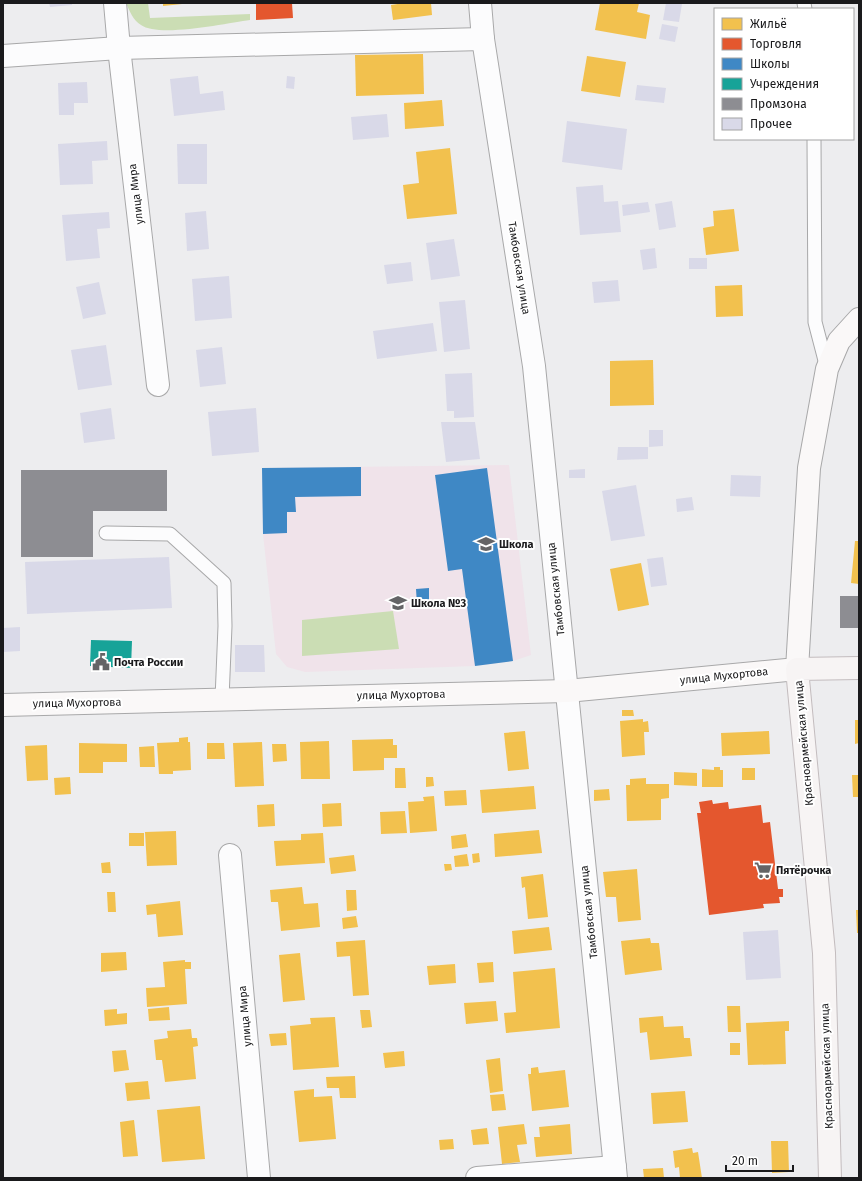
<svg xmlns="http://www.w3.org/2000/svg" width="862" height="1181" font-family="'Fira Sans',sans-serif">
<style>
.education{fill:#f0e3ea}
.green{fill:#cbddb4}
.homes{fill:#f2c14e}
.shops{fill:#e4572e}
.schools{fill:#3f88c5}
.public{fill:#17a398}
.industry{fill:#8d8d92}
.building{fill:#d9d9e8}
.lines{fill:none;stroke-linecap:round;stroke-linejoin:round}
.lane-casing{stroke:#a8a8a9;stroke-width:15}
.street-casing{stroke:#a8a8a9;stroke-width:24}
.secondary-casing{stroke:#a8a8a9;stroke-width:24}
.primary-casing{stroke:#c3bcbe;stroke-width:24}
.lane{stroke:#fcfcfd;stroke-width:13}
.street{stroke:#fcfcfd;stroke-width:22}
.secondary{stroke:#faf8f8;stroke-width:22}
.primary{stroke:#f7f4f4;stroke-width:22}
.labels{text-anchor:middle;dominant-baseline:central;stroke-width:4;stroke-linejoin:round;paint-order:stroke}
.street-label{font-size:11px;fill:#1a1a1c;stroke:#fff}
.poi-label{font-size:11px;font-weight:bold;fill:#1a1a1c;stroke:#fff;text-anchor:start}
</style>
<rect width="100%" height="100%" fill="#ededef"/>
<path class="education" d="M 509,465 L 531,655 L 513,661 L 475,666 L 305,672 L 287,667 L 276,654 L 263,534 L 262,468 Z"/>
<g class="green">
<path d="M 126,3 L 148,3 L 150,18 L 250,14 L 250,20 C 227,23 159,38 141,25 C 133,20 130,12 126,3 Z"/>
<path d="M 393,611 L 399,649 L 302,656 L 302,620 Z"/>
</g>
<g class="homes">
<path d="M 163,3 L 182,3 L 182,4 L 163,6 Z"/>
<path d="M 404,3 L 431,3 L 432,15 L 393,20 L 391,5 Z"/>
<path d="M 600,3 L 639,3 L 637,12 L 650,15 L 646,39 L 595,30 Z"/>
<path d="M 423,54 L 424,94 L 356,96 L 355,55 Z"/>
<path d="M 587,56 L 626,62 L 620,97 L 581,91 Z"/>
<path d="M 442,100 L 444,126 L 405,129 L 404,103 Z"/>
<path d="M 450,148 L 457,214 L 407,219 L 403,185 L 419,183 L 416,152 Z"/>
<path d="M 734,209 L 739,251 L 706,255 L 703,228 L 714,226 L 713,211 Z"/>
<path d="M 742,285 L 743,316 L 716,317 L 715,286 Z"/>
<path d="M 653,360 L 654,405 L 610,406 L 610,361 Z"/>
<path d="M 855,541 L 859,541 L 859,584 L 851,583 Z"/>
<path d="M 641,563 L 649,605 L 618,611 L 610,569 Z"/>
<path d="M 622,710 L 633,710 L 634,716 L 622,716 Z"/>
<path d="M 643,719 L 643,722 L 648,721 L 649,732 L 644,732 L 645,755 L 622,757 L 620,721 Z"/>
<path d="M 855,720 L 859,720 L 859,743 L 855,744 Z"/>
<path d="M 525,731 L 529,769 L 508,771 L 504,733 Z"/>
<path d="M 769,731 L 770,754 L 722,756 L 721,733 Z"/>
<path d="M 188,737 L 188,742 L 190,742 L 191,770 L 173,771 L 173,774 L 159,774 L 157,743 L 179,742 L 179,738 Z"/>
<path d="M 393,739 L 393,745 L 397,745 L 397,758 L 384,758 L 384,770 L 353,771 L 352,740 Z"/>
<path d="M 329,741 L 330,779 L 301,779 L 300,742 Z"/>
<path d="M 262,742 L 264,786 L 235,787 L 233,743 Z"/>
<path d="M 79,743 L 127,744 L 127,762 L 103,762 L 103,773 L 79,773 Z"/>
<path d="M 207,743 L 224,743 L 225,759 L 207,759 Z"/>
<path d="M 272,744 L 286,744 L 287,761 L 273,762 Z"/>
<path d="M 47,745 L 48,780 L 27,781 L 25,746 Z"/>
<path d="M 154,746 L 155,767 L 140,767 L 139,747 Z"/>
<path d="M 714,767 L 720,767 L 720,770 L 723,770 L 723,787 L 702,787 L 702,769 L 714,770 Z"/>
<path d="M 395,768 L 405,768 L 406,788 L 395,788 Z"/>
<rect x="742" y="768" width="13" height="12"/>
<path d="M 674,772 L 697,773 L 697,786 L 674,785 Z"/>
<path d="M 852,775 L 859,775 L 859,797 L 853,797 Z"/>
<path d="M 70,777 L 71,794 L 55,795 L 54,778 Z"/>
<path d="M 426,777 L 433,777 L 434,786 L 426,787 Z"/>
<path d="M 646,778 L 646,784 L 669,784 L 669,798 L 661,799 L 661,820 L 627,821 L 626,785 L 630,785 L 630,779 Z"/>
<path d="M 534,786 L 536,809 L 482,813 L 480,790 Z"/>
<path d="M 609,789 L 610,800 L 594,801 L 594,790 Z"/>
<path d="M 466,790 L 467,805 L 445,806 L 444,791 Z"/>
<path d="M 434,796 L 437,831 L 410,833 L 408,802 L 424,801 L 423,797 Z"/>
<path d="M 341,803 L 342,826 L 323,827 L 322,804 Z"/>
<path d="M 274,804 L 275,826 L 258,827 L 257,805 Z"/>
<path d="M 405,811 L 407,833 L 381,834 L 380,812 Z"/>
<path d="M 539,830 L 542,853 L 495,857 L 494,834 Z"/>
<path d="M 176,831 L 177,865 L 147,866 L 145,832 Z"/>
<rect x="129" y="833" width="15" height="13"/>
<path d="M 323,833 L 325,863 L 276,866 L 274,841 L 301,840 L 301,834 Z"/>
<path d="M 466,834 L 468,847 L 452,849 L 451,836 Z"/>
<path d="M 479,853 L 480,862 L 473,863 L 472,854 Z"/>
<path d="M 467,854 L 469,866 L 455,867 L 454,856 Z"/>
<path d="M 354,855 L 356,871 L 331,874 L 329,858 Z"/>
<path d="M 110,862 L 111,873 L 102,873 L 101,863 Z"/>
<path d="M 444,864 L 451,864 L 452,870 L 445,871 Z"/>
<path d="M 637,869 L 641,920 L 618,922 L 616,897 L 606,897 L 603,872 Z"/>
<path d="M 543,874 L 548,917 L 528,919 L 525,887 L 522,888 L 521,877 Z"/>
<path d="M 302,887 L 304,904 L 318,903 L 320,927 L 281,931 L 278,902 L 271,902 L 270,890 Z"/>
<path d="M 346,890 L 356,890 L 357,910 L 347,911 Z"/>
<path d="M 107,892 L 115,892 L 116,912 L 108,912 Z"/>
<path d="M 180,901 L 183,935 L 158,937 L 156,914 L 147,915 L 146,905 Z"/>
<path d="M 856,910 L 859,910 L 859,933 L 857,933 Z"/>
<path d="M 356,916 L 358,927 L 343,929 L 342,918 Z"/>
<path d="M 549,927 L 552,950 L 514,954 L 512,931 Z"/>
<path d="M 650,938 L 651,943 L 659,943 L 662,970 L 625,975 L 621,941 Z"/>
<path d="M 365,940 L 369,995 L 353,996 L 350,956 L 337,957 L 336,942 Z"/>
<path d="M 126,952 L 127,970 L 101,972 L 101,953 Z"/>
<path d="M 300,953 L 305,1000 L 283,1002 L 279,955 Z"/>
<path d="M 185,960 L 185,962 L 191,962 L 191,969 L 185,969 L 187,1004 L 147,1007 L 146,988 L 165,987 L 163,962 Z"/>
<path d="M 493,962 L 494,982 L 479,983 L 477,963 Z"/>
<path d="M 455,964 L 456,983 L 429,985 L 427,966 Z"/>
<path d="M 555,968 L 560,1028 L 506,1033 L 504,1013 L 516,1012 L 513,972 Z"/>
<path d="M 496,1001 L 498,1021 L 466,1024 L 464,1003 Z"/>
<path d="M 727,1006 L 740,1006 L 741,1032 L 728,1032 Z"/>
<path d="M 169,1007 L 170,1020 L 149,1021 L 148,1009 Z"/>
<path d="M 117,1009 L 117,1014 L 127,1013 L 127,1024 L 105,1026 L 104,1010 Z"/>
<path d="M 360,1010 L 370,1010 L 372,1027 L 362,1028 Z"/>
<path d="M 663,1016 L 664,1027 L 683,1026 L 684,1038 L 690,1038 L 692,1056 L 650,1060 L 647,1032 L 640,1033 L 639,1018 Z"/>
<path d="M 335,1017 L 339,1067 L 293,1070 L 290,1026 L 311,1024 L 310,1018 Z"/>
<path d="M 789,1021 L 789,1031 L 785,1031 L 786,1064 L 748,1065 L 746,1023 Z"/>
<path d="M 191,1029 L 192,1038 L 197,1038 L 198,1046 L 193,1047 L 196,1079 L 165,1082 L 162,1060 L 156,1060 L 154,1040 L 168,1038 L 167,1031 Z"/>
<path d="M 286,1033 L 287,1045 L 271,1046 L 269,1034 Z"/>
<rect x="730" y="1043" width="10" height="12"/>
<path d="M 126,1050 L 129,1070 L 114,1072 L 112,1051 Z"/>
<path d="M 404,1051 L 405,1066 L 385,1068 L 383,1053 Z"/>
<path d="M 500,1058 L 503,1091 L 490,1093 L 486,1060 Z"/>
<path d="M 538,1067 L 539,1073 L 565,1070 L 569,1107 L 532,1111 L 528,1074 L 531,1074 L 531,1068 Z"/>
<path d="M 355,1076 L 356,1098 L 340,1098 L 339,1088 L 327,1088 L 326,1077 Z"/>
<path d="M 148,1081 L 150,1099 L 127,1101 L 125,1083 Z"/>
<path d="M 314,1089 L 314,1097 L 332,1096 L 336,1139 L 299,1142 L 294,1091 Z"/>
<path d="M 685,1091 L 688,1122 L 653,1124 L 651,1093 Z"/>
<path d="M 504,1094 L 506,1110 L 492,1111 L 490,1095 Z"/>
<path d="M 200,1106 L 205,1159 L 162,1162 L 157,1110 Z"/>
<path d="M 134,1120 L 138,1156 L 123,1157 L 120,1122 Z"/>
<path d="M 524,1124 L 527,1144 L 517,1145 L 520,1162 L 502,1164 L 498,1127 Z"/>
<path d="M 570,1124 L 572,1154 L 536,1157 L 534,1137 L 540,1137 L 539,1127 Z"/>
<path d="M 487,1128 L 489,1144 L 473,1145 L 471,1130 Z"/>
<path d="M 453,1139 L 454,1149 L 440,1150 L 439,1140 Z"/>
<path d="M 771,1141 L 788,1141 L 789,1172 L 772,1173 Z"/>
<path d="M 692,1148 L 693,1153 L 698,1152 L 702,1178 L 680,1178 L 679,1167 L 675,1168 L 673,1151 Z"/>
<path d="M 663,1168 L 664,1178 L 644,1178 L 643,1169 Z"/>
</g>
<g class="shops">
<path d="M 256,3 L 292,3 L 293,18 L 256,20 Z"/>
<path d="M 712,800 L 713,804 L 728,802 L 729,809 L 761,805 L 763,823 L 770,822 L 778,889 L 783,889 L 783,897 L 779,897 L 780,903 L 763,904 L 764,908 L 709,915 L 697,813 L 701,813 L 699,802 Z"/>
</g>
<g class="schools">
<path d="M 361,467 L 361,496 L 295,497 L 296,512 L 287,512 L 287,533 L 263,534 L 262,468 Z"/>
<path d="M 487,468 L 513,661 L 475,666 L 462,569 L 448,571 L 435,475 Z"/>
<path d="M 429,588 L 429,605 L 417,605 L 416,589 Z"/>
</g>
<path class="public" d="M 91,640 L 132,641 L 131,668 L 90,666 Z"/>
<g class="industry">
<path d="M 21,470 L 167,470 L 167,511 L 93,511 L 93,557 L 21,557 Z"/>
<rect x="840" y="596" width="19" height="32"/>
</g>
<g class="building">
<path d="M 49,3 L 72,3 L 72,5 L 50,7 Z"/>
<path d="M 666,3 L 682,4 L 679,22 L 663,20 Z"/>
<path d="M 662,24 L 678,27 L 675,42 L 659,39 Z"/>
<path d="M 198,76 L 200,94 L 223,91 L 225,110 L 174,116 L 170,79 Z"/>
<path d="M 287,76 L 295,77 L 294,89 L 286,88 Z"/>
<path d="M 87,82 L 88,103 L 74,103 L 74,115 L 59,115 L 58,83 Z"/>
<path d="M 637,85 L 666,88 L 664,103 L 635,100 Z"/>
<path d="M 387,114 L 389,137 L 353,140 L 351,117 Z"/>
<path d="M 567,121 L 627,129 L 622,170 L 562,162 Z"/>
<path d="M 107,141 L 108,160 L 92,161 L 93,184 L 60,185 L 58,144 Z"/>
<path d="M 177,144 L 207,144 L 207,184 L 178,184 Z"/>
<path d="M 603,185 L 604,202 L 618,201 L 621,232 L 580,235 L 576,187 Z"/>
<path d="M 672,201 L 676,227 L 659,230 L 655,204 Z"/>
<path d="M 648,202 L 650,212 L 623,216 L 622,205 Z"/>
<path d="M 206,211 L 209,249 L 187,251 L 185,213 Z"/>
<path d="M 109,212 L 110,228 L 97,229 L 100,258 L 66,261 L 62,215 Z"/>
<path d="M 454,239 L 460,276 L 431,280 L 426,243 Z"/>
<path d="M 655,248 L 657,268 L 643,270 L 640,250 Z"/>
<rect x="689" y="258" width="18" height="11"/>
<path d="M 411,262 L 413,281 L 387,284 L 384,265 Z"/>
<path d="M 229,276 L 232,318 L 195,321 L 192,279 Z"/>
<path d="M 618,280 L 620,301 L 594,303 L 592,282 Z"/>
<path d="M 99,282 L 106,314 L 83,319 L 76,287 Z"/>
<path d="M 465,300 L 470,349 L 444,352 L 439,302 Z"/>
<path d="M 433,323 L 437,351 L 377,359 L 373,331 Z"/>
<path d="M 106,345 L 112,385 L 78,390 L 71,350 Z"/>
<path d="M 222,347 L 226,384 L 200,387 L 196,350 Z"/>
<path d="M 472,373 L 474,417 L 454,418 L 454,411 L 447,411 L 445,374 Z"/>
<path d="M 111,408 L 115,439 L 84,443 L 80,413 Z"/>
<path d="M 256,408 L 259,452 L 212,456 L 208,412 Z"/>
<path d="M 441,422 L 475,422 L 480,459 L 446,462 Z"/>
<path d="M 649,430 L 663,430 L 663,446 L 649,447 Z"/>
<path d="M 618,447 L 648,447 L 648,459 L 617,460 Z"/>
<path d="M 585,469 L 585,478 L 569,478 L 569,470 Z"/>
<path d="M 731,475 L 761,476 L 760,497 L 730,496 Z"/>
<path d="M 636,485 L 645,536 L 611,541 L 602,491 Z"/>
<path d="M 692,497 L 694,510 L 677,512 L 676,499 Z"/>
<path d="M 169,557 L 172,608 L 27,614 L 25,562 Z"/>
<path d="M 663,557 L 667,585 L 651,587 L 647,559 Z"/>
<path d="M 20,627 L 20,651 L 3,652 L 3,628 Z"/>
<path d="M 235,645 L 264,645 L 265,672 L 235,672 Z"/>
<path d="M 778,930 L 781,978 L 746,980 L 743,932 Z"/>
</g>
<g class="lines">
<g class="lane-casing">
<g id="lane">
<path d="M 804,3 L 805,9"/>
<path d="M 814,139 L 815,322 L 827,368"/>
<path d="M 106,533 L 170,534 L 224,583 L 225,626 L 222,699"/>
</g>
</g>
<g class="street-casing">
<g id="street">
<path d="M 115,3 L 119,48 L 158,385"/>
<path d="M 480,3 L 483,39 L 534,366 L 616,1178"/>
<path d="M 3,56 L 119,48 L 483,39"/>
<path d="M 230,855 L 259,1178"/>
<path d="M 477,1178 L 615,1167"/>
</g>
</g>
<g class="secondary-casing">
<path id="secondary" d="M 3,705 L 567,691 L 797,669 L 809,468 L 827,369 L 839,341 L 859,319"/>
</g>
<g class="primary-casing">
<path id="primary" d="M 830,1178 L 824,953 L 797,669 L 859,668"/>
</g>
<use href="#lane" class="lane"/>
<use href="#street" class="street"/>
<use href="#secondary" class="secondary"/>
<use href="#primary" class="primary"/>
</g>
<defs>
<g id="school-bare" transform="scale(1.38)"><path d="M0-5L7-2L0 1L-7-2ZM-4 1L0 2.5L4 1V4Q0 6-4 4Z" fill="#646466" stroke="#fff" stroke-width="2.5" paint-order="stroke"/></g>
<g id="civic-bare" transform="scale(1.38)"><path d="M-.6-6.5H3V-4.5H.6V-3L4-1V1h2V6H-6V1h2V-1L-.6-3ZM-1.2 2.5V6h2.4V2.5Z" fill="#646466" stroke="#fff" stroke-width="2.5" paint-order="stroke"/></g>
<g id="supermarket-bare" transform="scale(1.38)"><path d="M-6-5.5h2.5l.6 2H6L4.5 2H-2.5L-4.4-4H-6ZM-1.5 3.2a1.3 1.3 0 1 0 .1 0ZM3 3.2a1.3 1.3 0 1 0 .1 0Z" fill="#646466" stroke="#fff" stroke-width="2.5" paint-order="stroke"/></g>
</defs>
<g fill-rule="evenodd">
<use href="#school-bare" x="486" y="544"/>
<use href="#school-bare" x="398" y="603"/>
<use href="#civic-bare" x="101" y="662"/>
<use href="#supermarket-bare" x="763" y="870"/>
</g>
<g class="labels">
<g class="street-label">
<text transform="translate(136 194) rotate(-97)">улица Мира</text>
<text transform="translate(519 268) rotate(81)">Тамбовская улица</text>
<text transform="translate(556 589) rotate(-96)">Тамбовская улица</text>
<text transform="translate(724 676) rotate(-6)">улица Мухортова</text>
<text transform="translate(401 695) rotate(-1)">улица Мухортова</text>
<text transform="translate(77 703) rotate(-1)">улица Мухортова</text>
<text transform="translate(804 743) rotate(-95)">Красноармейская улица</text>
<text transform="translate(589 912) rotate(-96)">Тамбовская улица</text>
<text transform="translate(245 1016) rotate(-95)">улица Мира</text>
<text transform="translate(827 1066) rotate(-92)">Красноармейская улица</text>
</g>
<g class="poi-label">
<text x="499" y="544">Школа</text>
<text x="411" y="603">Школа №3</text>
<text x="114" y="662">Почта России</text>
<text x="776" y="870">Пятёрочка</text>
</g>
</g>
<rect width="862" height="1181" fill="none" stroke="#1a1a1c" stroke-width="8"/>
<rect x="714" y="8" width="140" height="132" fill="#ffffff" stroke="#a3a3a4"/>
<rect x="722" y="18" width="20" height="12" fill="#f2c14e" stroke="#a3a3a4"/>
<text x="750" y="28" font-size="12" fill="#1a1a1c">Жильё</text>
<rect x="722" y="38" width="20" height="12" fill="#e4572e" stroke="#a3a3a4"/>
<text x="750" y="48" font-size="12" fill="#1a1a1c">Торговля</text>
<rect x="722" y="58" width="20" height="12" fill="#3f88c5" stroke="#a3a3a4"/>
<text x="750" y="68" font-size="12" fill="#1a1a1c">Школы</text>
<rect x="722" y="78" width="20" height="12" fill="#17a398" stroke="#a3a3a4"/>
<text x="750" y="88" font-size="12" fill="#1a1a1c">Учреждения</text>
<rect x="722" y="98" width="20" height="12" fill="#8d8d92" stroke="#a3a3a4"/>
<text x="750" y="108" font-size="12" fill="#1a1a1c">Промзона</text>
<rect x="722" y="118" width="20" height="12" fill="#d9d9e8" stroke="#a3a3a4"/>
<text x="750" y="128" font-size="12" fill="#1a1a1c">Прочее</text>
<path d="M726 1165v6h67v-6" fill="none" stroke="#1a1a1c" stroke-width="2"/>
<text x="732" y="1165" font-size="12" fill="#1a1a1c" stroke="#ffffff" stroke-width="3" paint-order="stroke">20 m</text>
</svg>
